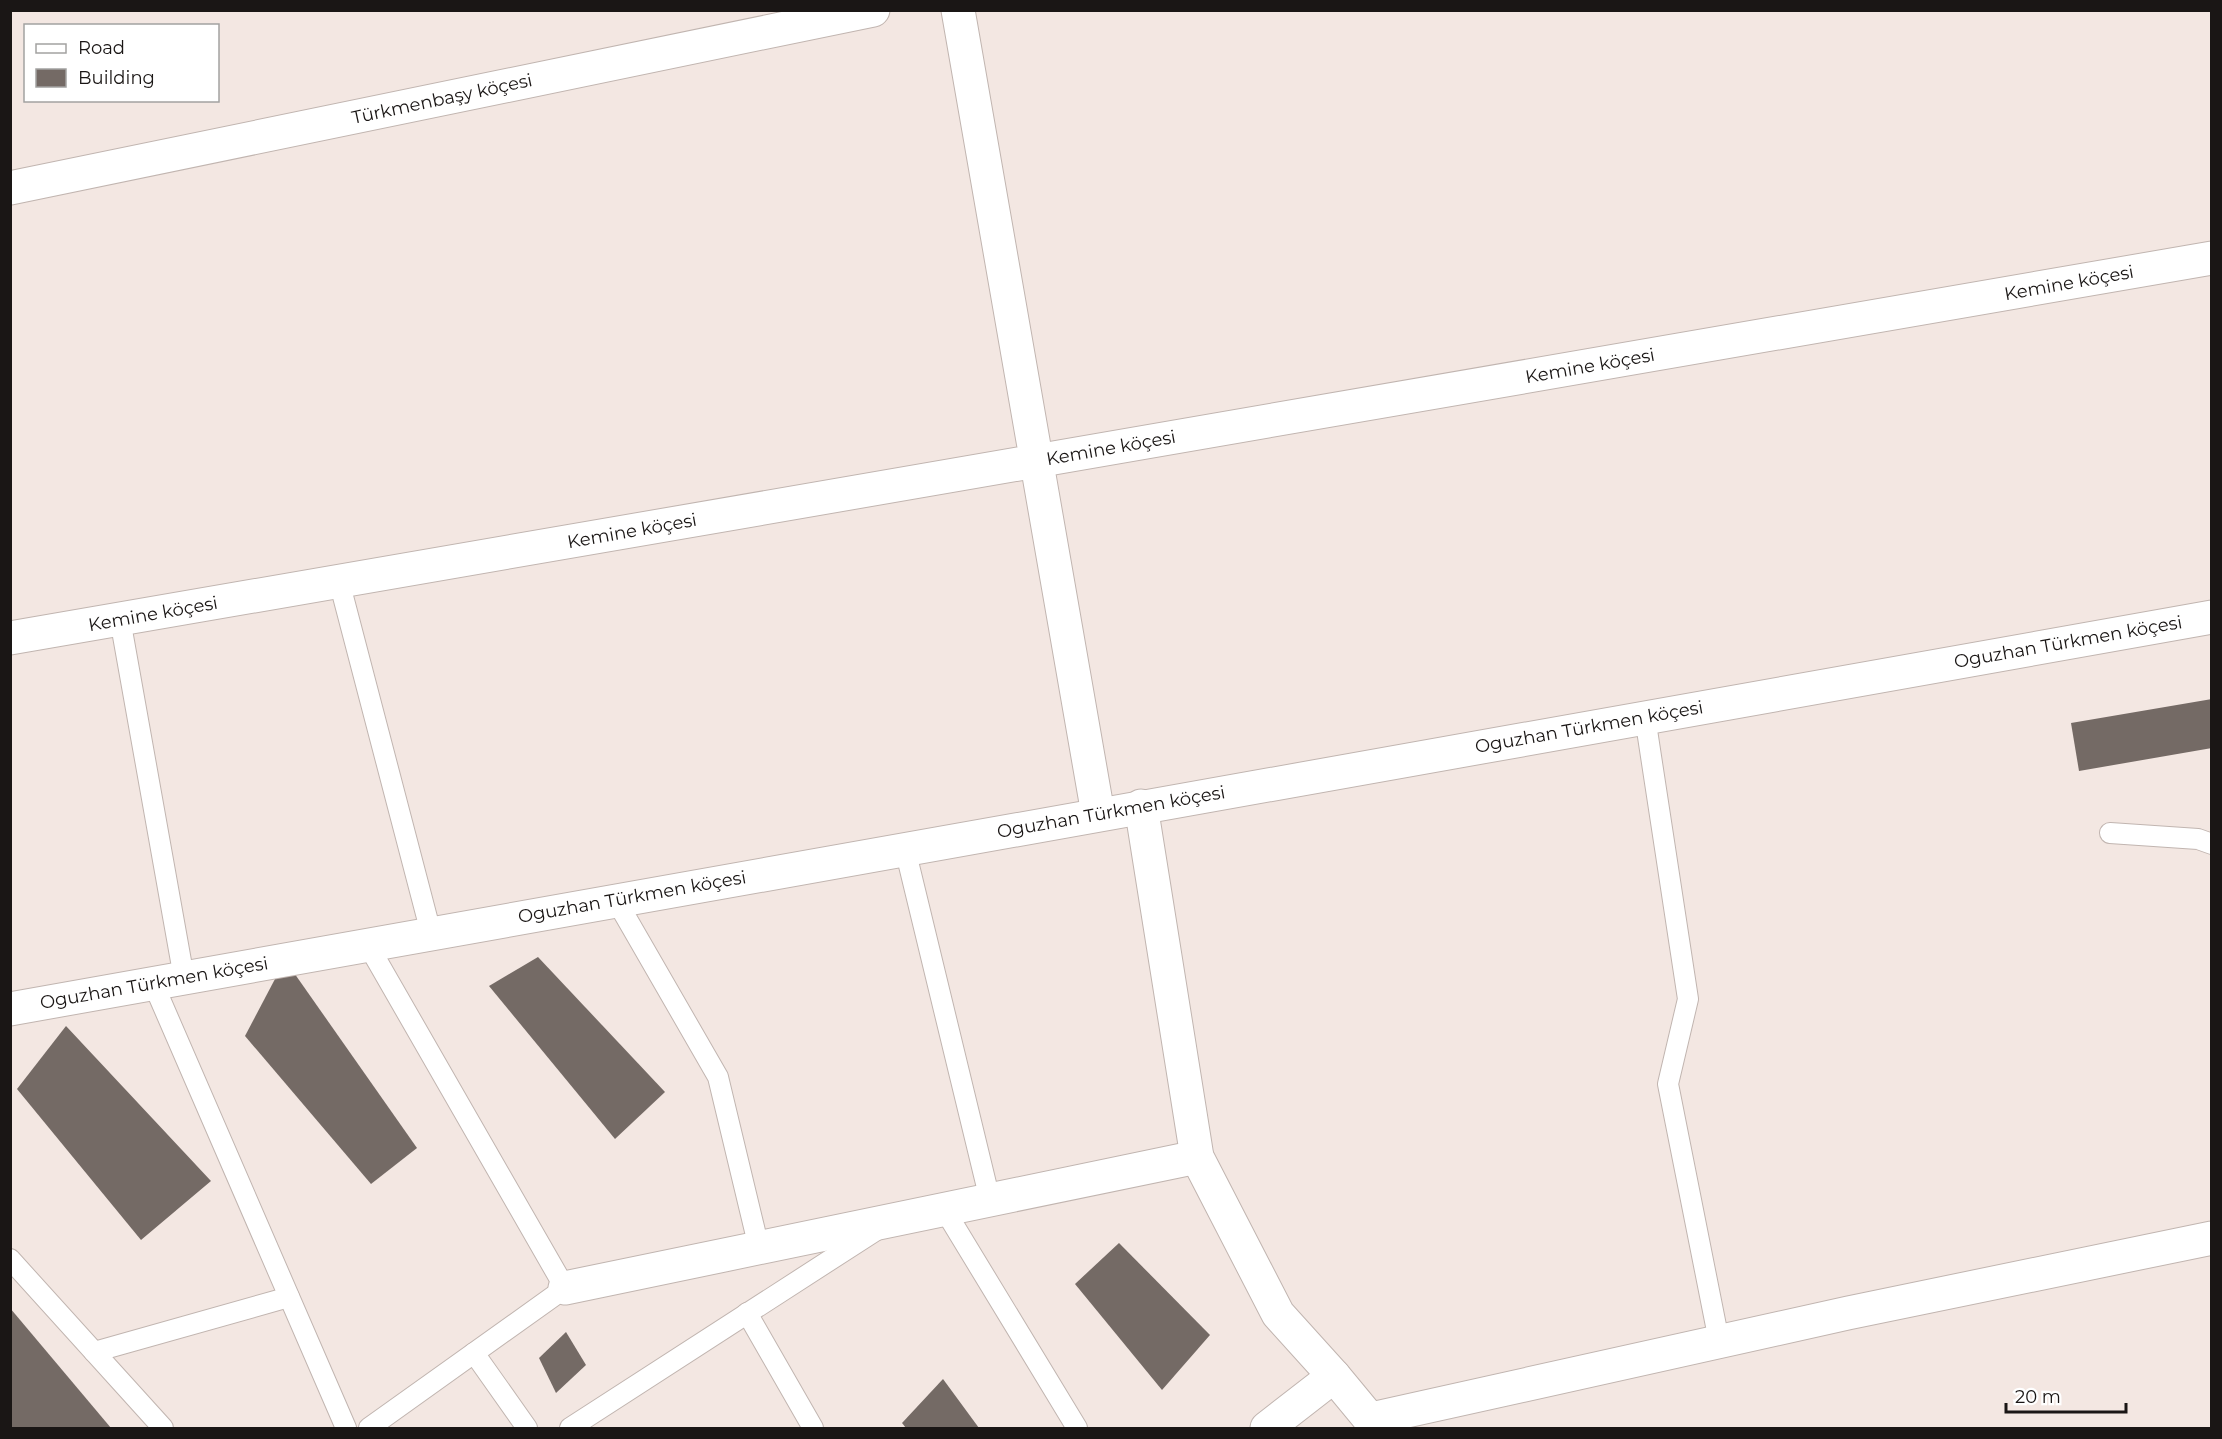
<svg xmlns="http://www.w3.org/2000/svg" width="2222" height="1439" font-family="Montserrat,sans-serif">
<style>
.building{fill:#746a65}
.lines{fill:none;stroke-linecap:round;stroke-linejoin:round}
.lane-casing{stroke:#c1b5b0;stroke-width:22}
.street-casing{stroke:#c1b5b0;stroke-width:35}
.secondary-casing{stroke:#c1b5b0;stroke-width:35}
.lane{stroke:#fff;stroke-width:20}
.street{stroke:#fff;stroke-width:33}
.secondary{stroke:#fff;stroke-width:33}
.labels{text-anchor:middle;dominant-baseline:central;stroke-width:4.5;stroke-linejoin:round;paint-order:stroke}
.street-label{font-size:18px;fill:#1a1615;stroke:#fff}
</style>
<rect width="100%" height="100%" fill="#f3e7e2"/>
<g class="building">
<path d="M 2212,699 L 2212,748 L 2079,771 L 2071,723 Z"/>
<path d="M 538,957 L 665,1092 L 615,1139 L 489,986 Z"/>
<path d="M 285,960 L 417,1148 L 371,1184 L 245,1036 Z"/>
<path d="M 66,1026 L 211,1181 L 141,1240 L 17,1089 Z"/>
<path d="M 1119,1243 L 1210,1335 L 1162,1390 L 1075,1284 Z"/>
<path d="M 10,1308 L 111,1428 L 10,1428 Z"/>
<path d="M 566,1332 L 586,1365 L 556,1393 L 539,1358 Z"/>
<path d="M 943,1379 L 979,1428 L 906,1428 L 902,1423 Z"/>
</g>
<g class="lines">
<g class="lane-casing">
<g id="lane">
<path d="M 339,581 L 431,933"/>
<path d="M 120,619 L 184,978"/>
<path d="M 1645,717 L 1688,999 L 1668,1084 L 1719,1341"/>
<path d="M 2110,833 L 2198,839 L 2212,844"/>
<path d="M 905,849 L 990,1200"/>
<path d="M 616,900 L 718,1077 L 759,1248"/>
<path d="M 368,945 L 565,1288 L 369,1428"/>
<path d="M 153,983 L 346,1428"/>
<path d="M 944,1209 L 1077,1428"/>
<path d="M 10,1259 L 163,1428"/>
<path d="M 747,1313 L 813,1428"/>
<path d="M 94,1352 L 289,1297"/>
<path d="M 474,1353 L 527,1428"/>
<path d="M 570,1428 L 875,1231"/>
</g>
</g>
<g class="street-casing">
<g id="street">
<path d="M 958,10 L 1098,814"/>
<path d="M 10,638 L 2212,258"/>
<path d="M 1141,806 L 1197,1157 L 1278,1314 L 1334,1376 L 1377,1428"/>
<path d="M 10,1009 L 2212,617"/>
<path d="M 565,1288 L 1197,1157"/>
<path d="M 1371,1419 L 1848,1313 L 2212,1238"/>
<path d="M 1267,1428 L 1334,1376"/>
</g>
</g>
<g class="secondary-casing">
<path id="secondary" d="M 10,188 L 873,10"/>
</g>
<use href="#lane" class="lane"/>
<use href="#street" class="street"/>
<use href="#secondary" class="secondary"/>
</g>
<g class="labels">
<g class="street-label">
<text transform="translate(442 99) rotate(-12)">Türkmenbaşy köçesi</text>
<text transform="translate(2069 283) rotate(-10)">Kemine köçesi</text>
<text transform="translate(1590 366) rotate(-10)">Kemine köçesi</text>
<text transform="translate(1111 448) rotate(-10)">Kemine köçesi</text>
<text transform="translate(632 531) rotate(-10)">Kemine köçesi</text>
<text transform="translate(153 614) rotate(-10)">Kemine köçesi</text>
<text transform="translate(2068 642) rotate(-10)">Oguzhan Türkmen köçesi</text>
<text transform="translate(1589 727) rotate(-10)">Oguzhan Türkmen köçesi</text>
<text transform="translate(1111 812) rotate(-10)">Oguzhan Türkmen köçesi</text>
<text transform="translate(632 897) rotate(-10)">Oguzhan Türkmen köçesi</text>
<text transform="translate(154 983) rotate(-10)">Oguzhan Türkmen köçesi</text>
</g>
</g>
<rect width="2222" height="1439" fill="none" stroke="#1a1615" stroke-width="24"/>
<rect x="24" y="24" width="195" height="78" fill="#ffffff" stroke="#a3a2a1" stroke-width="1.5"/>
<rect x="36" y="44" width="30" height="9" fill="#ffffff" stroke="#a3a2a1" stroke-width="1.5"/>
<text x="78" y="54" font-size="18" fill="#1a1615">Road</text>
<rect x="36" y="69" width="30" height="18" fill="#746a65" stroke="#a3a2a1" stroke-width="1.5"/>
<text x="78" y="84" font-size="18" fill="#1a1615">Building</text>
<path d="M2006 1403v9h120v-9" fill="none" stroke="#1a1615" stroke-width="3"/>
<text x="2015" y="1403" font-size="18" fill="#1a1615" stroke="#ffffff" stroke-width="4.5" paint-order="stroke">20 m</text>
</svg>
